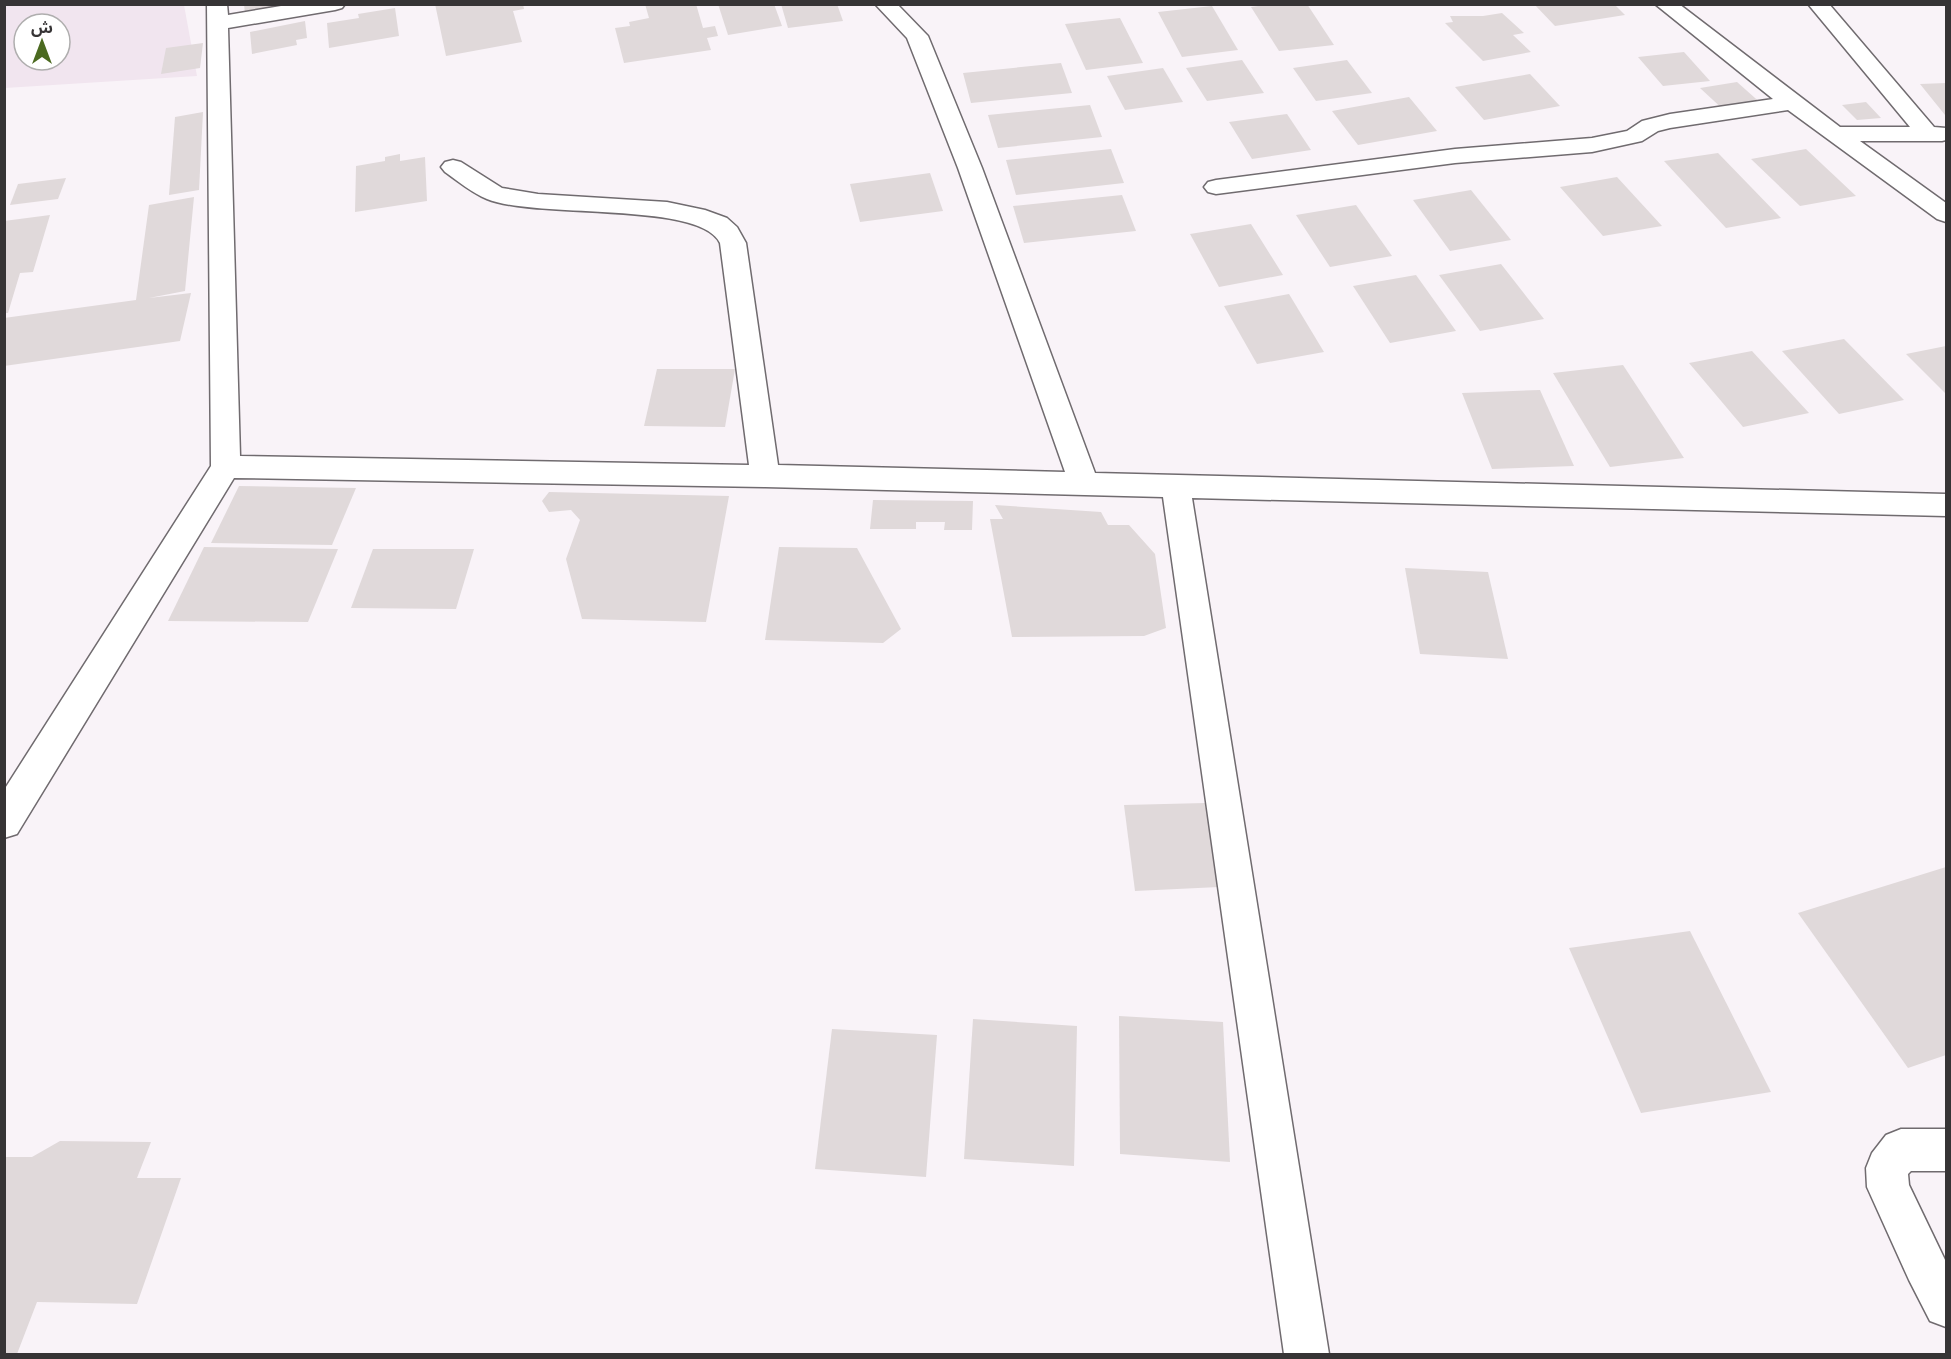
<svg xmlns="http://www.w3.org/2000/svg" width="1951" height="1359" font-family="'Space Grotesk','Noto Sans Arabic',sans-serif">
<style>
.built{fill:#f1e5ef;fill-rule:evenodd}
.building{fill:#e0d9da}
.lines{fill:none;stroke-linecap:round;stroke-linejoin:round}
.street-casing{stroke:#706b6f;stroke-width:3}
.street{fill:#fff;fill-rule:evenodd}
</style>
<rect width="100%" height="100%" fill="#f9f3f8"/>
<path class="built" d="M 5,5 L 184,5 L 197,76 L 5,88 ZM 24,24 L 60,24 L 60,60 L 24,60 Z"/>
<g class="building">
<path d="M 244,4 L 294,4 L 245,14 Z"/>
<path d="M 435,4 L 523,4 L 524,9 L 513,11 L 522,42 L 446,56 Z"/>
<path d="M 645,4 L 696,4 L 703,28 L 715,26 L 718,36 L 707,38 L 711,50 L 624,63 L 615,28 L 630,26 L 629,22 L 649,18 Z"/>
<path d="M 718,4 L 774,4 L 782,26 L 728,35 Z"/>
<path d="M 781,4 L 837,4 L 843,21 L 788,28 Z"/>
<path d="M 1272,4 L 1307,4 L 1334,45 L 1279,51 L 1251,7 Z"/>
<path d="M 1534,4 L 1614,4 L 1625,15 L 1555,26 Z"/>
<path d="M 1212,6 L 1238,50 L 1182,57 L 1158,12 Z"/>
<path d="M 395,8 L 399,36 L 329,48 L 327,23 L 359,18 L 358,14 Z"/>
<path d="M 1502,13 L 1524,33 L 1513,35 L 1531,52 L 1483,61 L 1445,23 L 1453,22 L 1450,16 L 1483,16 Z"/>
<path d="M 1120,18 L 1143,63 L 1086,70 L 1065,24 Z"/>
<path d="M 305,21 L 307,38 L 296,40 L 297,45 L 252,54 L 250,32 Z"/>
<path d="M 203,43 L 200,68 L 161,74 L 166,48 Z"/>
<path d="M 1684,52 L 1710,81 L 1663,86 L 1638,57 Z"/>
<path d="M 1242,60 L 1264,93 L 1207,101 L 1186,68 Z"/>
<path d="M 1347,60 L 1372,93 L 1316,101 L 1293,68 Z"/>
<path d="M 1061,63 L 1072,93 L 971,103 L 963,73 Z"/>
<path d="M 1163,68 L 1183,102 L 1125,110 L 1107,76 Z"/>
<path d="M 1530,74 L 1560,106 L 1484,120 L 1455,87 Z"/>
<path d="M 1737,82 L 1764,106 L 1726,112 L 1700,88 Z"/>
<path d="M 1946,83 L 1946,115 L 1945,115 L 1920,84 Z"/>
<path d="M 1409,97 L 1437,131 L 1358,145 L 1332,111 Z"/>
<path d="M 1866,102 L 1881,118 L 1857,120 L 1842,105 Z"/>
<path d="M 1090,105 L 1102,137 L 998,148 L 988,115 Z"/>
<path d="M 203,112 L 199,190 L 169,195 L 175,117 Z"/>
<path d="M 1287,114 L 1311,150 L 1252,159 L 1229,122 Z"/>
<path d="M 1111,149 L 1124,183 L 1016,195 L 1006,160 Z"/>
<path d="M 1806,149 L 1856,196 L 1800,206 L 1751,159 Z"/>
<path d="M 1718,153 L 1781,218 L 1726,228 L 1664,161 Z"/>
<path d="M 400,154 L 400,161 L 425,157 L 427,201 L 355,212 L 356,166 L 385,161 L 385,157 Z"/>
<path d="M 930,173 L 943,211 L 860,222 L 850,184 Z"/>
<path d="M 1617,177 L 1662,226 L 1603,236 L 1560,187 Z"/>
<path d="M 66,178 L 58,199 L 10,205 L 18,184 Z"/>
<path d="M 1471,190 L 1511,240 L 1450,251 L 1413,200 Z"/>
<path d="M 1122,195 L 1136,231 L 1024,243 L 1013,206 Z"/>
<path d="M 194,197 L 185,291 L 149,298 L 191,293 L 180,341 L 4,366 L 4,318 L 136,300 L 149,205 Z"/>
<path d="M 1356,205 L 1392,256 L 1330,267 L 1296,215 Z"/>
<path d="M 50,215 L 33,272 L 20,273 L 8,313 L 4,313 L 4,221 Z"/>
<path d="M 1251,224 L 1283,275 L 1219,287 L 1190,234 Z"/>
<path d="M 1501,264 L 1544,319 L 1480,331 L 1439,275 Z"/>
<path d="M 1416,275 L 1456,331 L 1390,343 L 1353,286 Z"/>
<path d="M 1289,294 L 1324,352 L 1257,364 L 1224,306 Z"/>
<path d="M 1844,339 L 1904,400 L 1839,414 L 1782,351 Z"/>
<path d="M 1946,346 L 1946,394 L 1906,354 Z"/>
<path d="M 1752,351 L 1809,413 L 1743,427 L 1689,363 Z"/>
<path d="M 1623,365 L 1684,458 L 1610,467 L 1553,373 Z"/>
<path d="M 657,369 L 735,369 L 725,427 L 644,426 Z"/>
<path d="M 1540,390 L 1574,466 L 1492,469 L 1462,393 Z"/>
<path d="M 239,486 L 356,488 L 332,545 L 211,543 Z"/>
<path d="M 549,492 L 729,496 L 706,622 L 582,619 L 566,559 L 580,520 L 571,510 L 549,512 L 542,501 Z"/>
<path d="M 873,500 L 973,501 L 972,530 L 944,530 L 945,522 L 916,522 L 916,529 L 870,529 Z"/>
<path d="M 995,505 L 1101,512 L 1108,525 L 1129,525 L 1155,554 L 1166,628 L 1144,636 L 1012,637 L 990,519 L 1003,519 Z"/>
<path d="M 204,547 L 338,549 L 308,622 L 168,621 Z"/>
<path d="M 779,547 L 857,548 L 901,629 L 883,643 L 765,640 Z"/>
<path d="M 373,549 L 474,549 L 456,609 L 351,608 Z"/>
<path d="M 1405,568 L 1488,572 L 1508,659 L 1420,654 Z"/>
<path d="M 1205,803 L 1219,887 L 1135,891 L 1124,805 Z"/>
<path d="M 1946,867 L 1946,1055 L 1908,1068 L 1798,913 Z"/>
<path d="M 1690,931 L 1771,1092 L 1641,1113 L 1569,948 Z"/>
<path d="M 1119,1016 L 1223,1022 L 1230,1162 L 1120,1154 Z"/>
<path d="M 973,1019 L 1077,1026 L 1074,1166 L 964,1159 Z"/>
<path d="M 832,1029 L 937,1035 L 926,1177 L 815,1169 Z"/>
<path d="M 60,1141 L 151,1142 L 137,1178 L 181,1178 L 137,1304 L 37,1302 L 17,1354 L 4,1354 L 4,1157 L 32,1157 Z"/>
</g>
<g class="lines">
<g class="street-casing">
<g id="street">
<path d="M 207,4 L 227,4 L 228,15 L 293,4 L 345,4 L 342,8 L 335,10 L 228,28 L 240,456 L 749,465 L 720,243 C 700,201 535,219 487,199 C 472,193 458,181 445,172 L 441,167 L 445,162 L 453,160 L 461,162 L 502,188 L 538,194 L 667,202 L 705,210 L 727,218 L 737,227 L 746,243 L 778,465 L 1065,472 L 958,168 L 907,38 L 875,4 L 897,4 L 928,36 L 982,168 L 1095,473 L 1946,494 L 1946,516 L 1192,498 L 1329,1354 L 1284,1354 L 1163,497 L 765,487 L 234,478 L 17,834 L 4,838 L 4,790 L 211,466 Z"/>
<path d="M 1655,4 L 1679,4 L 1840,127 L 1910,127 L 1808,4 L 1829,4 L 1934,127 L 1946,128 L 1946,140 L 1942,141 L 1860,141 L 1946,203 L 1946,222 L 1937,219 L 1788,110 L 1670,128 L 1658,131 L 1642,141 L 1592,152 L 1455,163 L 1216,194 L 1208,192 L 1204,187 L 1208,182 L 1216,180 L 1455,149 L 1592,138 L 1627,131 L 1642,121 L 1670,114 L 1773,99 Z"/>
<path d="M 1901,1129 L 1946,1129 L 1946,1171 L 1911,1171 L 1908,1174 L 1909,1185 L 1946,1262 L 1946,1327 L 1930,1321 L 1909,1280 L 1867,1187 L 1866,1168 L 1872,1153 L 1886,1135 Z"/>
</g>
</g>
<use href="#street" class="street"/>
</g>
<rect width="1951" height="1359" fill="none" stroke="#363435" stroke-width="12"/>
<g transform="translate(42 42)"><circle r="28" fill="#ffffff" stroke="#afaeae" stroke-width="1.5"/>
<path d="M0-4.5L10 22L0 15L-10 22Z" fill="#4b6a20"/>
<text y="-9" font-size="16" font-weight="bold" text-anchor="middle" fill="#363435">ش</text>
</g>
</svg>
